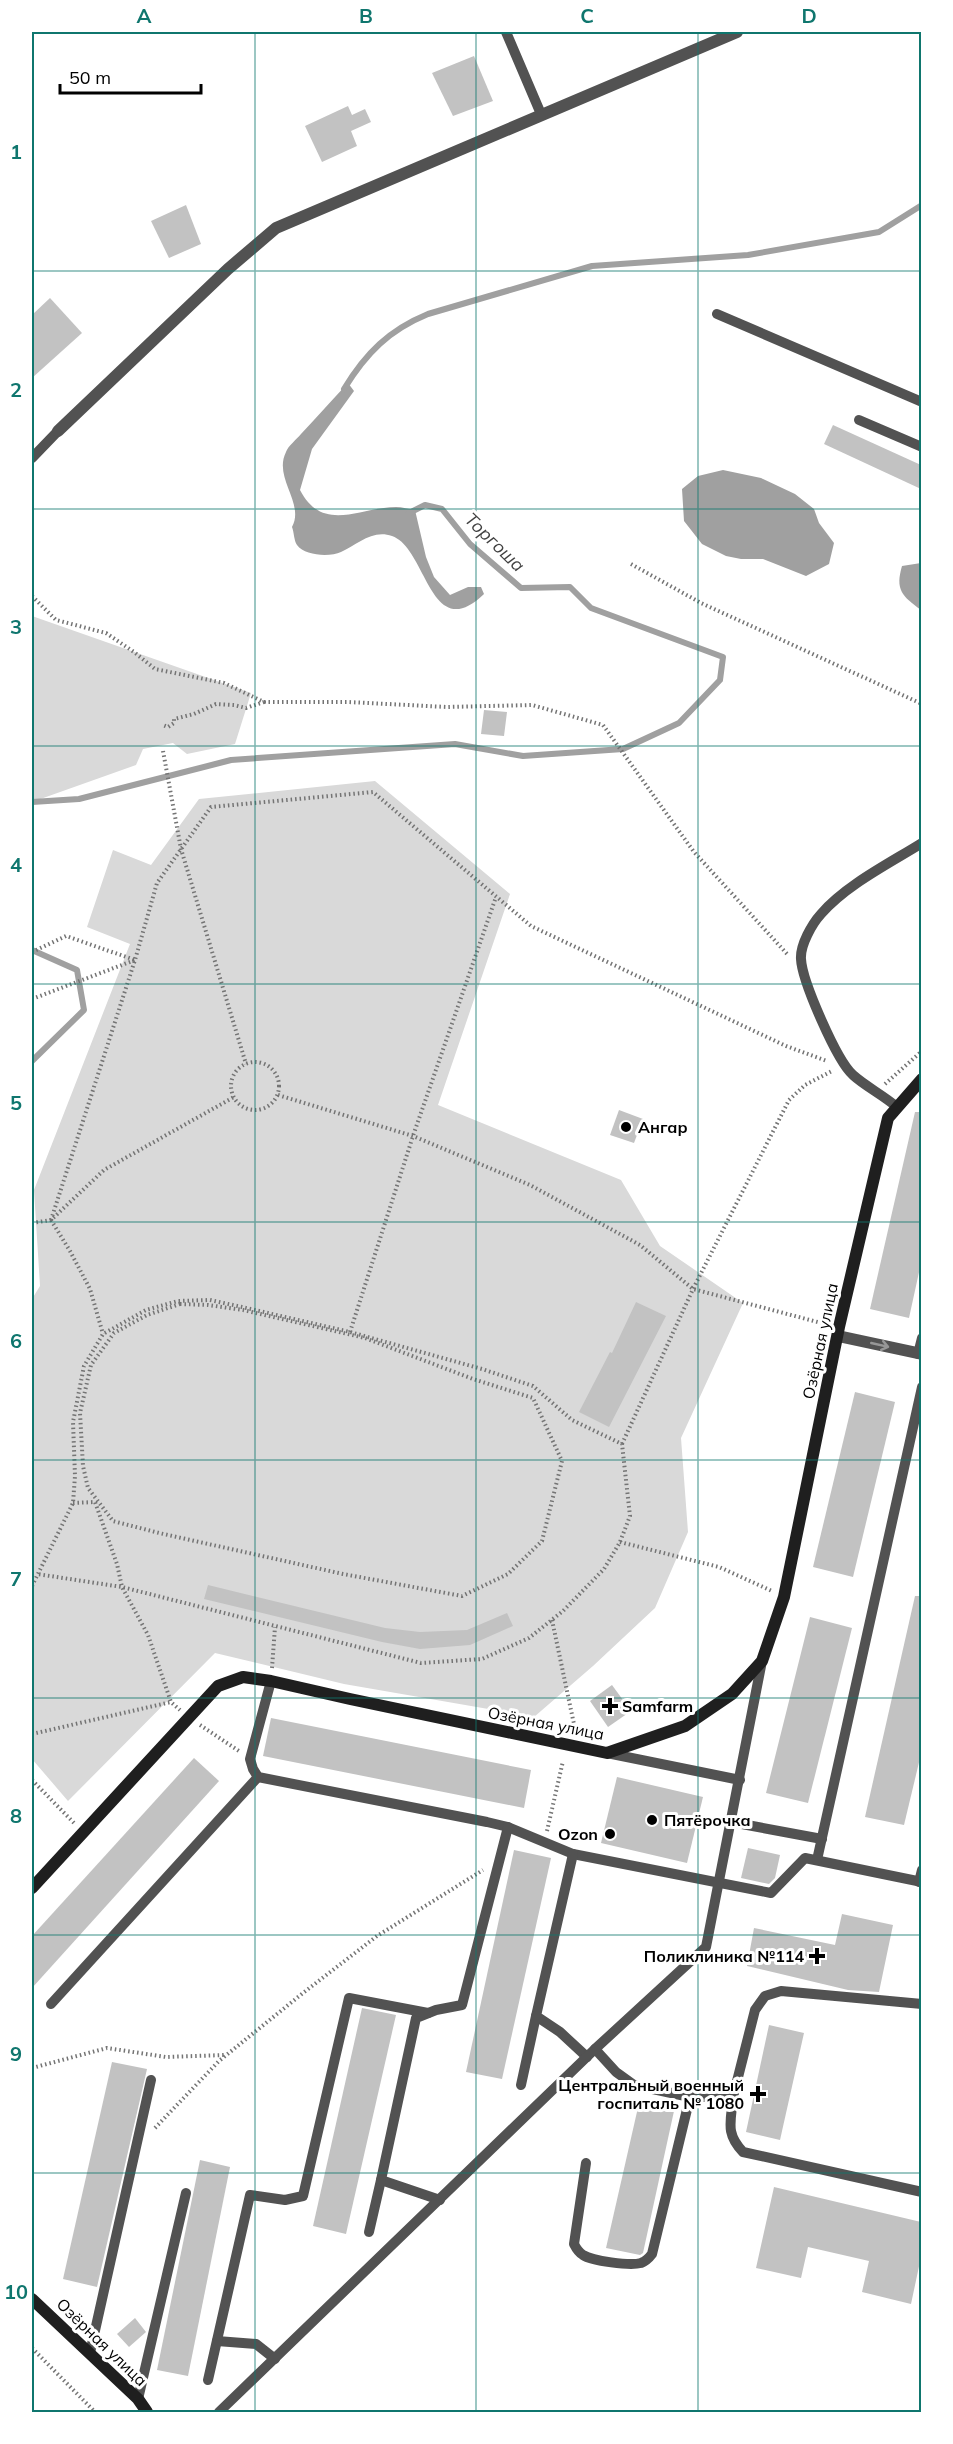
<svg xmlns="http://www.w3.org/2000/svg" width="953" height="2444" font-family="Mulish,sans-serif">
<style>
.green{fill:#d9d9d9}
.water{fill:#a0a0a0}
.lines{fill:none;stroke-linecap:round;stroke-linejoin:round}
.stream{stroke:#a0a0a0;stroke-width:6}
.building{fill:#c2c2c2}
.path{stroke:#747474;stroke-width:4;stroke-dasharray:1.5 3;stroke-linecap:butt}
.lane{stroke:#525252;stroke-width:10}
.street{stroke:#525252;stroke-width:12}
.secondary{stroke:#1f1f1f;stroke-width:12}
.oneway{stroke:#979797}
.grid{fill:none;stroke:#0f766e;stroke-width:1.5;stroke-opacity:0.55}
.poi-dot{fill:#000;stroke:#fff;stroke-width:2}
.labels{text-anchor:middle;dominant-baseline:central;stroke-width:6;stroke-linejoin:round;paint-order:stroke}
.poi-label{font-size:16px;font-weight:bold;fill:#000;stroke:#fff;text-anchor:start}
.street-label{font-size:16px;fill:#000;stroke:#fff}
.water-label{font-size:18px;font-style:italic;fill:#414141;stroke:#fff}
.neatline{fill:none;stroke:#0f766e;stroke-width:2}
.grid-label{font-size:20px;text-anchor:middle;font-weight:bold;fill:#0f766e}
</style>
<rect width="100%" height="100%" fill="#fff"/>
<g class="green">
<path d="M 32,616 L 251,693 L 235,744 L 187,754 L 173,743 L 143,749 L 136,765 L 32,802 Z"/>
<path d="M 375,781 L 510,894 L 438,1105 L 621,1180 L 660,1246 L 743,1303 L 681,1438 L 688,1532 L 655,1608 L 593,1666 L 534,1717 L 344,1684 L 215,1653 L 68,1801 L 32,1759 L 32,1299 L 40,1286 L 34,1190 L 130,944 L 87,927 L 113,850 L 151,865 L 199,799 Z"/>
</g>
<g class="water">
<path d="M 348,383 L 354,391 L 312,449 L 300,490 C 323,534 360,507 396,507 C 402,507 409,509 415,510 L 426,557 L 434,577 L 450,595 L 468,587 L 481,587 L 484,594 C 430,646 427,548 392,536 C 372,529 357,545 341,552 C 330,557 305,556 297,545 C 294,541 294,532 292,527 C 305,503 273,478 286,452 C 288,446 297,439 301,434 C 317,417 332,400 348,383 Z"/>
<path d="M 723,470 L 761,478 L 795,494 L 814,509 L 819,523 L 834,543 L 829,564 L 806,576 L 763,559 L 741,559 L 726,556 L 702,544 L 684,521 L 682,489 L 698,476 Z"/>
<path d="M 921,563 L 922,563 L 921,610 C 902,596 895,590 902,566 Z"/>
</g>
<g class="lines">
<g class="stream">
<path d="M 344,389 C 366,353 389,330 428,314 L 592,266 L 748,255 L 879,232 L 922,205"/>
<path d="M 32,802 L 79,799 L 231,760 L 455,744 L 523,756 L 623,749 L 679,723 L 720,680 L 723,657 L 591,608 L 570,587 L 521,588 L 470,544 L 442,509 L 425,505 L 409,513"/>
<path d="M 32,950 L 77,970 L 84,1010 L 32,1061"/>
</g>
</g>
<g class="building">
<path d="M 474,56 L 493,101 L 453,116 L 432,73 Z"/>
<path d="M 348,106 L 352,115 L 365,109 L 371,122 L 351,131 L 357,146 L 322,162 L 305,126 Z"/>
<path d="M 186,205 L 201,244 L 169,258 L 151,221 Z"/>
<path d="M 50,298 L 82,333 L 32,378 L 32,315 Z"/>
<path d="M 833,425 L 921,465 L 921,489 L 824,444 Z"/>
<path d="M 484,710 L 507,712 L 504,736 L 481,734 Z"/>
<path d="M 619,1110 L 643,1119 L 634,1143 L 610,1135 Z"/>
<path d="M 915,1112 L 921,1112 L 921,1263 L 909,1318 L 870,1309 Z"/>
<path d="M 636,1302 L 666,1316 L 609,1427 L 579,1412 L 610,1352 L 612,1353 Z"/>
<path d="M 855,1392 L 895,1402 L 853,1577 L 813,1567 Z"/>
<path d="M 208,1585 L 385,1628 L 420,1632 L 467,1630 L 507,1613 L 513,1626 L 470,1645 L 420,1649 L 382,1642 L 204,1599 Z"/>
<path d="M 915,1596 L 921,1596 L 921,1754 L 904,1825 L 865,1817 Z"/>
<path d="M 810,1617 L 852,1628 L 808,1803 L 766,1793 Z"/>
<path d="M 612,1685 L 631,1711 L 608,1727 L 590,1701 Z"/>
<path d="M 271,1718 L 531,1770 L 524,1808 L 263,1756 Z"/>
<path d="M 194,1758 L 219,1781 L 32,1988 L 32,1936 Z"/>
<path d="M 617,1777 L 703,1797 L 687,1863 L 601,1843 Z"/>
<path d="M 748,1848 L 780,1855 L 775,1878 L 769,1884 L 741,1878 Z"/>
<path d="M 514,1850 L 551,1858 L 502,2079 L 466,2072 Z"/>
<path d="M 842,1914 L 893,1925 L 879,1992 L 848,1990 L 747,1966 L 754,1928 L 835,1945 Z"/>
<path d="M 362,2008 L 396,2015 L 346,2234 L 313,2226 Z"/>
<path d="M 769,2025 L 804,2033 L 780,2140 L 746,2132 Z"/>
<path d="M 112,2062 L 147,2069 L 97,2287 L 63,2279 Z"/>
<path d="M 639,2103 L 674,2111 L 643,2253 L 640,2255 L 606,2248 Z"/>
<path d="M 200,2160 L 230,2167 L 188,2376 L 157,2370 Z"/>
<path d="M 774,2187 L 921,2222 L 921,2257 L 911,2304 L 862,2292 L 869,2261 L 808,2247 L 801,2278 L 756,2268 Z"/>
<path d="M 135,2318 L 146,2332 L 129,2347 L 117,2334 Z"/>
</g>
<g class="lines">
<g class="path">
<path d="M 631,564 L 701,603 L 922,704"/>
<path d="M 32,596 L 56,620 L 106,633 L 134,652 L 155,669 L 224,683 L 264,702 L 246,708 L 234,705 L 216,704 L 194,714 L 174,719 L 174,723 L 168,727 L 163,725"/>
<path d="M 264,702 L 348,702 L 447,707 L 532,705 L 603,725 L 694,852 L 788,955"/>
<path d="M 163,751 L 181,849 L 246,1064"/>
<path d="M 32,952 L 66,936 L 135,960"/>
<path d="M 32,999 L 135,960"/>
<circle cx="255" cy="1086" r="24"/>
<path d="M 885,1084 L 922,1051"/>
<path d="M 278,1095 L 413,1136 L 530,1185 L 640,1245 L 693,1289 L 825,1324"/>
<path d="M 51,1220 L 135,960 L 157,883 L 211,807 L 373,792 L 531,926 L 786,1046 L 827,1061"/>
<path d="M 51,1220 L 70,1251 L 90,1289 L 103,1334"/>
<path d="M 32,1223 L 51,1220 L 104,1170 L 234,1097"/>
<path d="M 180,1304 L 208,1305 L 243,1310 L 365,1338 L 473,1379 L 533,1398 L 562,1461 L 542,1541 L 508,1574 L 462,1596 L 343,1574 L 159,1533 L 113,1521 L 88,1488 L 83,1466 L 80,1413 L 91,1365 L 114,1333 L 147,1315 Z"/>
<path d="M 350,1332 L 413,1136 L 496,897"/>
<path d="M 622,1444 L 693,1289 L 789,1100 L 805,1085 L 832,1071"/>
<path d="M 73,1503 L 95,1502 L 117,1564 L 122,1587 L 148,1635 L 171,1702 L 180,1710"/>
<path d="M 620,1542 L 719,1567 L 772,1591"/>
<path d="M 32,1586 L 73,1503 L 75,1476 L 73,1422 L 84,1366 L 103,1334 L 146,1310 L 178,1301 L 210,1300 L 242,1307 L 350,1332 L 482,1369 L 533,1386 L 572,1420 L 622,1444 L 630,1516 L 620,1542 L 604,1569 L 563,1611 L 529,1638 L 482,1659 L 421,1663 L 122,1587 L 37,1574"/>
<path d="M 552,1620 L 575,1729"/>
<path d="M 272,1668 L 275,1627"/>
<path d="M 200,1725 L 239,1751"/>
<path d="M 32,1734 L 171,1702"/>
<path d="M 32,1780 L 74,1823"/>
<path d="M 547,1831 L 563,1761"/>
<path d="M 32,2068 L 107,2048 L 166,2057 L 225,2055"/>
<path d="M 155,2128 L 219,2061 L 303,1993 L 377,1936 L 483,1870"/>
<path d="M 32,2348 L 95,2412"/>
</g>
<g class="lane">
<path d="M 506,32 L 541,114"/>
<path d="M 717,314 L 922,402"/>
<path d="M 859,420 L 922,447"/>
<path d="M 32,458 L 58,431"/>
<path d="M 897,1107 C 883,1095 865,1086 853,1075 C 837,1061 802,981 801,959 C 800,945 812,924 821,914 C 846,885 890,863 922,843"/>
<path d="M 918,1354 L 922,1338"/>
<path d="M 271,1681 L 250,1759 L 253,1769 L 258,1777 L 487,1822 L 508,1827 L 573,1854 L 771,1893 L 805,1858 L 922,1882"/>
<path d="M 607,1753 L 740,1780"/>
<path d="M 731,1822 L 822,1839"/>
<path d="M 573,1854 L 536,2016 L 560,2032 L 587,2057"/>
<path d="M 817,1860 L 922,1387"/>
<path d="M 919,1882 L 922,1870"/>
<path d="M 51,2004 L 258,1777"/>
<path d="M 595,2049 L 616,2072 L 634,2085 L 690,2097 L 733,2097 C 731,2122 725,2133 743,2152 L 922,2192"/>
<path d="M 521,2085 L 536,2016"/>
<path d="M 733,2097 L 755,2010 L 765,1996 L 781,1991 L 922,2004"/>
<path d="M 586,2163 L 574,2244 C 576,2248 578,2252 583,2255 C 592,2261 630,2266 641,2263 C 646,2261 649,2258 652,2254 L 690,2097"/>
<path d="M 440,2200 L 381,2180 L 416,2018 L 436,2010 L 462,2005 L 508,1827"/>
<path d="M 369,2232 L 381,2180"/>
<path d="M 217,2341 L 256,2344 L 275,2359"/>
<path d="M 90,2353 L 151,2080"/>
<path d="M 208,2380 L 250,2195 L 285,2200 L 303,2196 L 349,1998 L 428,2013"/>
<path d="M 138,2399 L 186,2193"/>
<path d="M 219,2412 L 595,2049 L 706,1947 L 762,1661"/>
</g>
<g class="street">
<path d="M 58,431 L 228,269 L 276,228 L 737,32"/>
<path d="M 838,1336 L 922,1354"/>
</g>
<g class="secondary">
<path d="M 32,1888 L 218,1686 L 243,1677 L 271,1681 L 350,1699 L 607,1753 L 685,1726 L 732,1694 L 762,1661 L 784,1597 L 839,1327 L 888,1118 L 922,1079"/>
<path d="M 32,2299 L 138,2399 L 147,2412"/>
</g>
</g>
<defs><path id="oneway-shaft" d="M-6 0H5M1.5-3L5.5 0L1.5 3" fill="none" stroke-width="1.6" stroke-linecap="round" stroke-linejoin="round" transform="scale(1.5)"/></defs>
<use class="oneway" href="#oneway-shaft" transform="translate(880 1345) rotate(13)"/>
<path class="grid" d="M 255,32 L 255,2412M 476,32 L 476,2412M 698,32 L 698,2412M 32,271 L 922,271M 32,509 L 922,509M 32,746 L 922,746M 32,984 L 922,984M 32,1222 L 922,1222M 32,1460 L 922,1460M 32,1698 L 922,1698M 32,1935 L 922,1935M 32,2173 L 922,2173"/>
<g class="poi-dot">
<circle cx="626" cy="1127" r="6"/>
<path d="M607 1697h6v6h6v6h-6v6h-6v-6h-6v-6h6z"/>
<circle cx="652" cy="1820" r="6"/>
<circle cx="610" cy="1834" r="6"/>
<path d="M814 1947h6v6h6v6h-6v6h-6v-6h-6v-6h6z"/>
<path d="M755 2085h6v6h6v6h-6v6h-6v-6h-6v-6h6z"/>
</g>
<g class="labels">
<g class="poi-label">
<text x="638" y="1127">Ангар</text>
<text x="622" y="1706">Samfarm</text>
<text x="664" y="1820">Пятёрочка</text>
<text x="598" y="1834" text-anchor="end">Ozon</text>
<text x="804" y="1956" text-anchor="end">Поликлиника №114</text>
<text x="744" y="2085" text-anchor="end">Центральный военный<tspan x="744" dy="18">госпиталь № 1080</tspan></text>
</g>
<g class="street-label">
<text transform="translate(820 1341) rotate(-78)">Озёрная улица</text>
<text transform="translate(546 1723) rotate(11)">Озёрная улица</text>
<text transform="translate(102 2342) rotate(44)">Озёрная улица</text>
</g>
<g class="water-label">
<text transform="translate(495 542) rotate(44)">Торгоша</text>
</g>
</g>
<rect width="953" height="2444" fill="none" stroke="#ffffff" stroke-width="66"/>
<path d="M60 84v9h141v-9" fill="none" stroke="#000000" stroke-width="3"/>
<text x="69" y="84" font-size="18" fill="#000000" stroke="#ffffff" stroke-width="4.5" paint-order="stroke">50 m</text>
<rect x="33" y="33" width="887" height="2378" class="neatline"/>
<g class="grid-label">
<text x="144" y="23">A</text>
<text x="366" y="23">B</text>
<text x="587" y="23">C</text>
<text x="809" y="23">D</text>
<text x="16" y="159">1</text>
<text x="16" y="397">2</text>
<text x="16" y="634">3</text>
<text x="16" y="872">4</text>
<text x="16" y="1110">5</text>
<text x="16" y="1348">6</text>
<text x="16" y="1586">7</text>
<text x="16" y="1823">8</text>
<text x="16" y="2061">9</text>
<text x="16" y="2299">10</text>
</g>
</svg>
